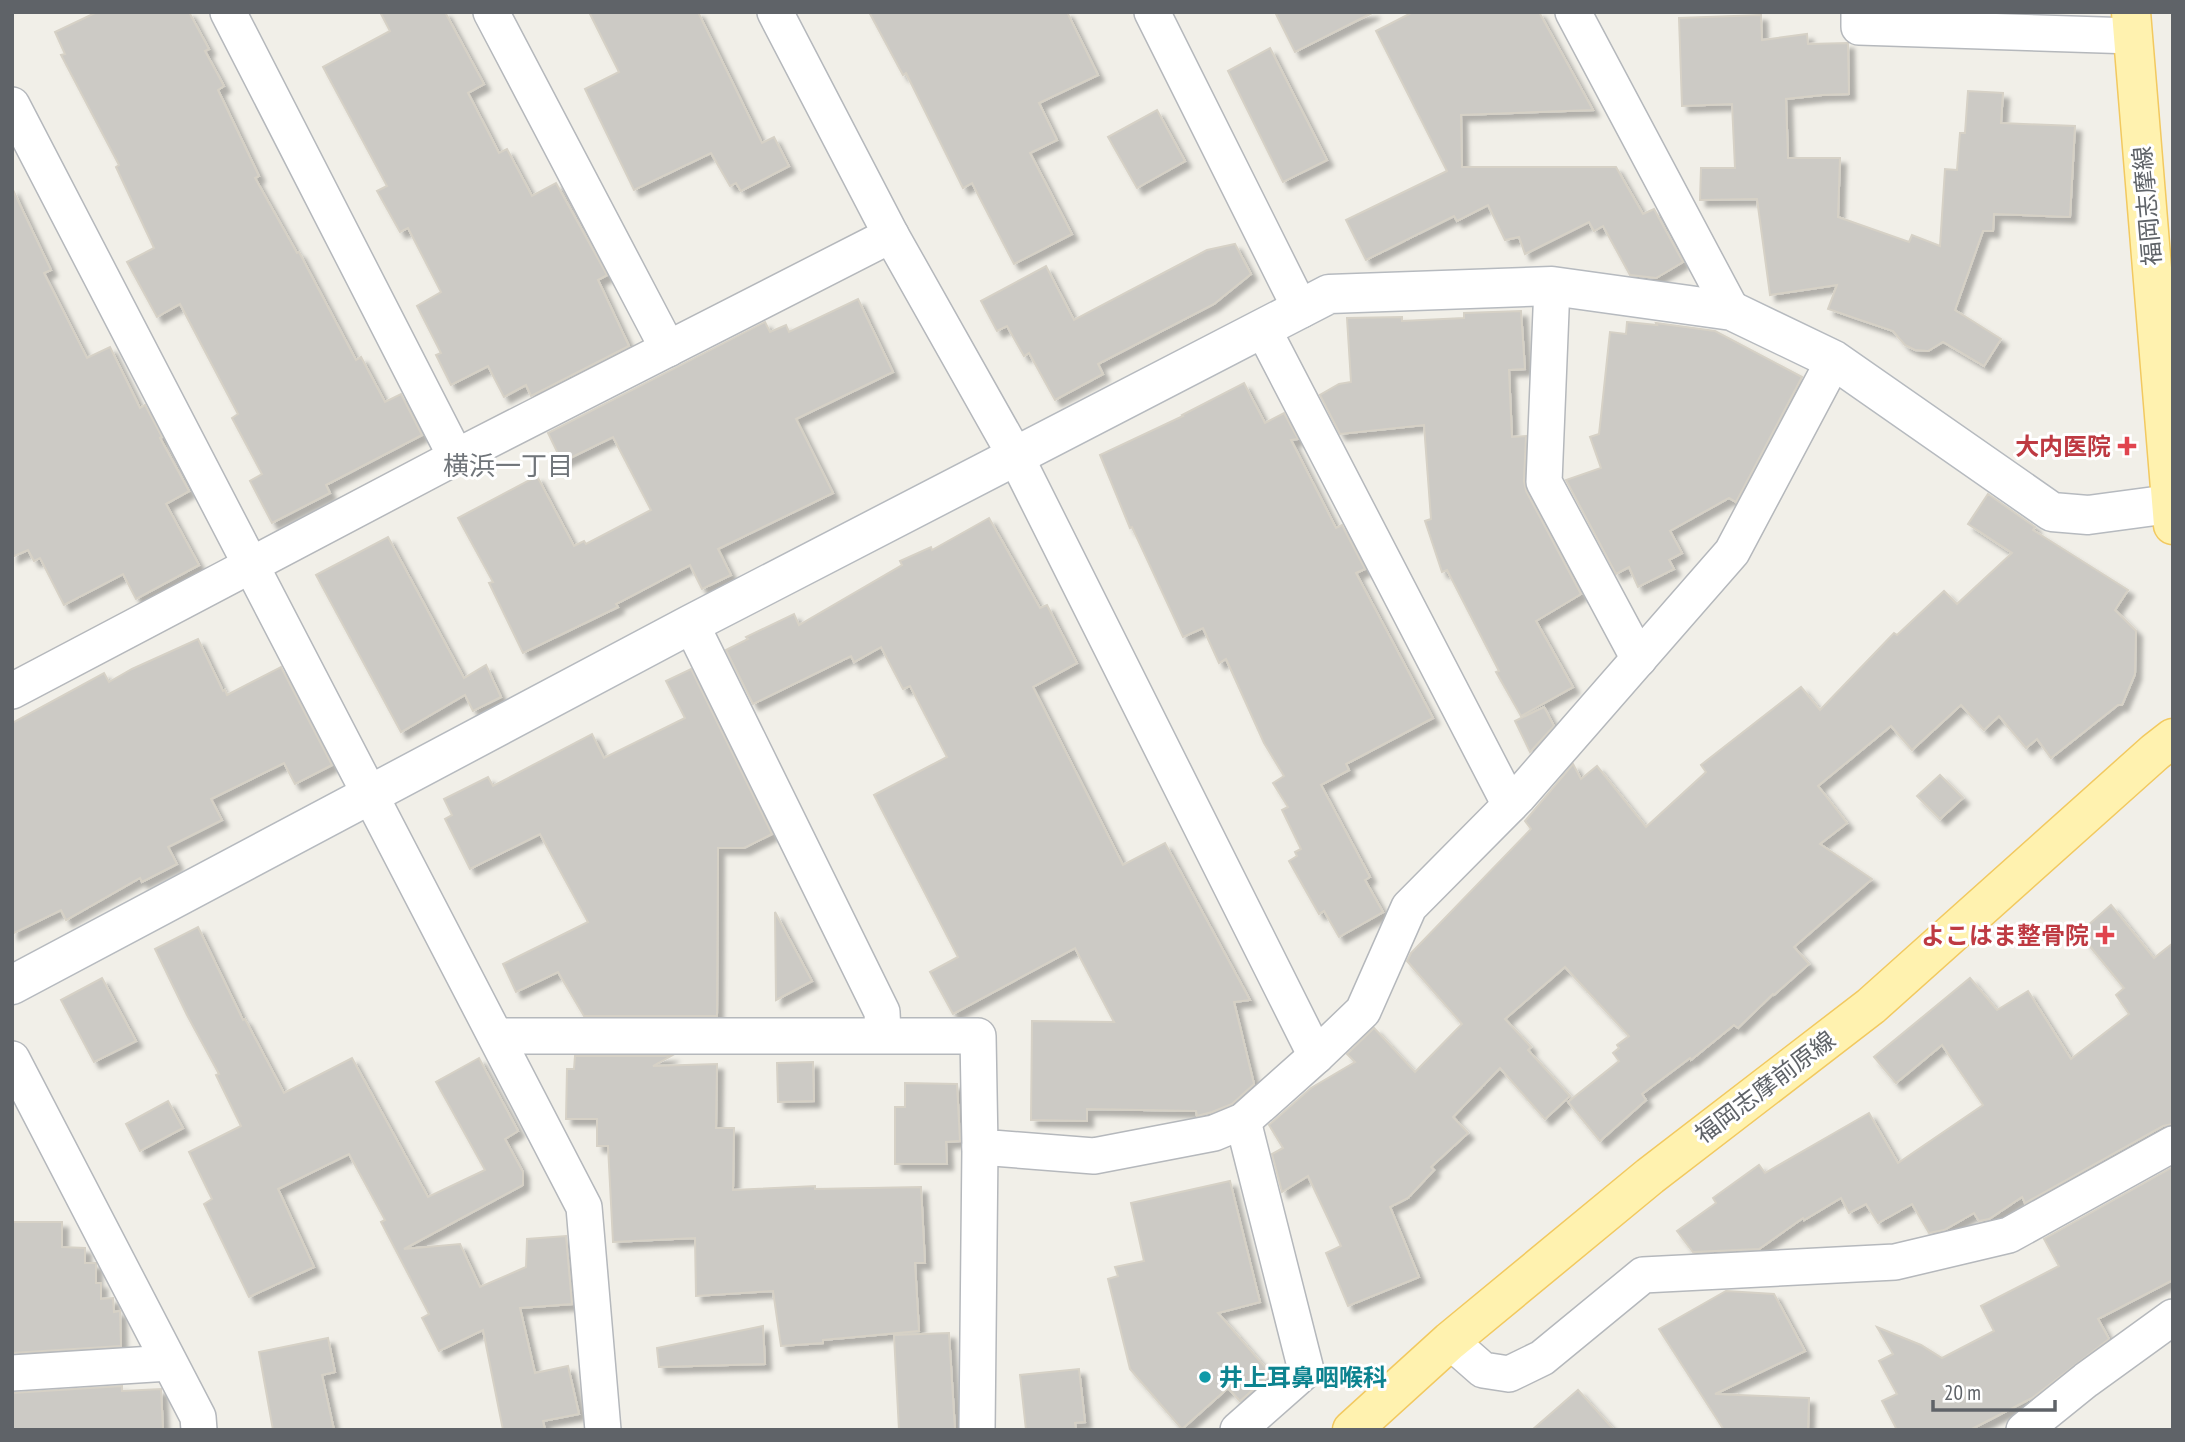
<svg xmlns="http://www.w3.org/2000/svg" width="2185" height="1442" font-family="'PT Sans Narrow','Noto Sans JP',sans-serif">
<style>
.building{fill:#cccac5;stroke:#d6d1c6;stroke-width:2;filter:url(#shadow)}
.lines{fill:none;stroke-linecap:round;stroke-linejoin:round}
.street-casing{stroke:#b5b8bc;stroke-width:38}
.secondary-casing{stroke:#b6babf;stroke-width:41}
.primary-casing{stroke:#f2c960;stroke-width:41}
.street{stroke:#fff;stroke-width:35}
.secondary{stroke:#fff;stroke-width:38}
.primary{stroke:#fff2af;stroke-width:38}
.health-dot{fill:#e0444e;stroke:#fff;stroke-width:2.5}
.culture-dot{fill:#0f9aa8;stroke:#fff;stroke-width:2.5}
.labels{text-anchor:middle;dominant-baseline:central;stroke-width:6;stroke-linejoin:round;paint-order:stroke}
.street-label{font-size:24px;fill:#5f6368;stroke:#fff}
.health-label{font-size:24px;font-weight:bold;fill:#be3a42;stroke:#fff;text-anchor:end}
.culture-label{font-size:24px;font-weight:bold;fill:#0d838f;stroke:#fff;text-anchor:start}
.neighbourhood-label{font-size:26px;fill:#70757a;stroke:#fff}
</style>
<defs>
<filter id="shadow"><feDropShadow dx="6" dy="6" stdDeviation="2" flood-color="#0004"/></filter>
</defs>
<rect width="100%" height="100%" fill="#f1efe8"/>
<g class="building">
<path d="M 97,12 L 189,12 L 209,49 L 205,51 L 224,86 L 218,90 L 259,176 L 255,178 L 297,253 L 299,252 L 356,360 L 361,357 L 385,402 L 401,394 L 422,435 L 326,485 L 330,493 L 272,523 L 250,481 L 262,474 L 232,418 L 238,414 L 180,304 L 157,317 L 127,262 L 154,248 L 116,167 L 119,165 L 61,55 L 65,54 L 55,32 Z"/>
<path d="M 380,12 L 445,12 L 484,84 L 468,93 L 499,153 L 507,149 L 532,196 L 556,183 L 607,275 L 598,280 L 629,346 L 531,396 L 526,385 L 504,397 L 488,366 L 451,385 L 436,355 L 441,353 L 417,306 L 441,292 L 408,228 L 400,232 L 377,191 L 387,186 L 323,67 L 390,31 Z"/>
<path d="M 589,12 L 698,12 L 762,143 L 774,137 L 789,166 L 741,191 L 736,183 L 730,186 L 711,153 L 634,190 L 585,89 L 619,72 Z"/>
<path d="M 869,12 L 1067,12 L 1098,75 L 1039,103 L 1057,140 L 1030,153 L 1072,234 L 1014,264 L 972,183 L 963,188 L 906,73 L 903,75 Z"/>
<path d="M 1275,12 L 1374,12 L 1295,52 Z"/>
<path d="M 1413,12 L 1539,12 L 1593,110 L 1461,115 L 1462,167 L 1616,167 L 1643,214 L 1654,209 L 1683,262 L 1656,278 L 1630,275 L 1603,226 L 1594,231 L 1589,222 L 1525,254 L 1519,237 L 1505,240 L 1488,205 L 1457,221 L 1454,216 L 1366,260 L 1346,220 L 1447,171 L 1376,31 Z"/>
<path d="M 1761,15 L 1762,40 L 1807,34 L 1808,44 L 1848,43 L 1849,94 L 1822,95 L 1786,99 L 1788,158 L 1840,158 L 1838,217 L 1909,242 L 1912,235 L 1940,246 L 1945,169 L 1957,170 L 1960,133 L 1965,133 L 1968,91 L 2003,93 L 2001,123 L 2075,126 L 2070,217 L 1994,214 L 1993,231 L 1983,231 L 1955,310 L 2001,339 L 1984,366 L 1943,342 L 1928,351 L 1915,350 L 1905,345 L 1893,331 L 1828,309 L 1837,285 L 1770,295 L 1757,199 L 1700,200 L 1701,168 L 1735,168 L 1732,104 L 1682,106 L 1679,18 Z"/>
<path d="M 1270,48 L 1327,160 L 1283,182 L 1228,71 Z"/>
<path d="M 1157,110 L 1185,161 L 1137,188 L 1108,137 Z"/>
<path d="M 12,188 L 51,270 L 44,273 L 87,358 L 110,347 L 140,408 L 145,405 L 162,437 L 160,438 L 189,491 L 166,504 L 199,565 L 136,599 L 123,574 L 64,605 L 40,558 L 34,561 L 28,550 L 12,557 Z"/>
<path d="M 1235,244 L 1251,274 L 1214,304 L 1098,364 L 1103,374 L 1055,400 L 1029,353 L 1024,356 L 1007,326 L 997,331 L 981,301 L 1046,266 L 1074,320 L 1207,250 Z"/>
<path d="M 858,299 L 893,372 L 796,419 L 833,493 L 718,549 L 731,575 L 702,589 L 690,565 L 616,604 L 618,607 L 523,653 L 489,583 L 493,582 L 458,518 L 537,476 L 574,546 L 584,541 L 586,544 L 651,510 L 613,437 L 562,462 L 548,433 L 765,322 L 770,332 L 786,325 L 789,332 Z"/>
<path d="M 1521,311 L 1525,369 L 1509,370 L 1512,437 L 1526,436 L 1524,481 L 1526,491 L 1581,594 L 1536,621 L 1573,687 L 1521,716 L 1496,672 L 1499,671 L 1447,570 L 1442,572 L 1425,521 L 1431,519 L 1424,425 L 1340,434 L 1320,395 L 1339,384 L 1351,382 L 1347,318 L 1402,317 L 1402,321 L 1464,318 L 1464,313 Z"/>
<path d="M 1627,322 L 1657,325 L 1656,323 L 1715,331 L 1802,377 L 1736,502 L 1729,498 L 1670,531 L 1682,553 L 1669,560 L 1674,569 L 1638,587 L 1629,567 L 1616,574 L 1566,480 L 1601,468 L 1590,437 L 1599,434 L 1610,332 L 1626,334 Z"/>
<path d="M 1244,383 L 1265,423 L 1284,413 L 1298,439 L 1291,440 L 1336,528 L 1342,525 L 1365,569 L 1356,573 L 1433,718 L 1346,764 L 1349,770 L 1321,785 L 1370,877 L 1365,880 L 1383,912 L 1339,937 L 1324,911 L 1319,914 L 1289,861 L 1297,856 L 1295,852 L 1301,849 L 1282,810 L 1288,807 L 1273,783 L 1284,776 L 1264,743 L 1226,659 L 1219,663 L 1203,628 L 1183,637 L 1132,527 L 1130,528 L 1100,455 L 1183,416 L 1182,415 Z"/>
<path d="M 1988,494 L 2035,527 L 2033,530 L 2128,590 L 2115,610 L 2136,631 L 2135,674 L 2122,705 L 2118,705 L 2051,758 L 2037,739 L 2026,748 L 1999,716 L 1984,730 L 1961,705 L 1912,750 L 1891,726 L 1818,786 L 1847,823 L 1820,844 L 1872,879 L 1794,947 L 1809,964 L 1774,995 L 1773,994 L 1738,1028 L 1734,1025 L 1691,1060 L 1690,1058 L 1642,1094 L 1646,1100 L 1600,1141 L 1568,1102 L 1619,1061 L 1613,1053 L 1619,1048 L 1617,1045 L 1629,1036 L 1565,967 L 1505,1019 L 1531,1047 L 1528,1050 L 1570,1096 L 1545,1119 L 1500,1068 L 1453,1117 L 1468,1133 L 1431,1167 L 1434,1170 L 1408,1198 L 1390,1207 L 1419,1277 L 1348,1306 L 1326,1253 L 1341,1246 L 1308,1176 L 1282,1192 L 1272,1154 L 1283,1148 L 1269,1125 L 1311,1088 L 1355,1062 L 1347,1054 L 1374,1028 L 1415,1072 L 1462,1024 L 1407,961 L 1411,953 L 1531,829 L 1525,821 L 1573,764 L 1581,779 L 1597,766 L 1646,827 L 1706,772 L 1701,765 L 1801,687 L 1820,710 L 1894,633 L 1897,635 L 1944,591 L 1957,604 L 2012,553 L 1968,524 Z"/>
<path d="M 989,518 L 1040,608 L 1047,605 L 1077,663 L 1033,687 L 1123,865 L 1165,843 L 1250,1000 L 1234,1002 L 1254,1084 L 1232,1104 L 1212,1112 L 1197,1116 L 1196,1111 L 1087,1109 L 1087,1121 L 1031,1120 L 1032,1021 L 1114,1022 L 1075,948 L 953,1014 L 930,972 L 958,957 L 874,795 L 947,757 L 910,686 L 903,689 L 881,647 L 854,662 L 851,656 L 753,704 L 726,650 L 748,639 L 746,637 L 794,614 L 799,625 L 902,565 L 900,561 L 931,547 L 932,550 Z"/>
<path d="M 388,537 L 464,678 L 486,665 L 501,697 L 473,711 L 465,695 L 401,732 L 316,575 Z"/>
<path d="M 198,639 L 223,691 L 225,690 L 227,695 L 281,667 L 332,765 L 295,784 L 284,763 L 211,799 L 222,820 L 168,847 L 177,864 L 142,882 L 140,878 L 66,920 L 61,910 L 12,934 L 12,723 L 104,673 L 109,682 L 132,669 Z"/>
<path d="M 691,669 L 772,834 L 744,848 L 718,848 L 717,1016 L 584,1016 L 558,972 L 516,992 L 503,964 L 588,922 L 540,834 L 470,869 L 445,819 L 452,815 L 444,799 L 488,777 L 493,786 L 592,734 L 604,758 L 685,718 L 666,681 Z"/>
<path d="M 1544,707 L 1554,726 L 1530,752 L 1515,721 Z"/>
<path d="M 1940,775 L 1963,798 L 1940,819 L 1917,796 Z"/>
<path d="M 2111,905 L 2154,958 L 2173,943 L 2173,1124 L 2163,1126 L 2025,1203 L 2022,1197 L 1989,1219 L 1979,1221 L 1974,1213 L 1944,1230 L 1929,1233 L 1912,1204 L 1878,1223 L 1866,1204 L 1849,1213 L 1841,1198 L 1804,1220 L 1803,1218 L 1759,1249 L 1693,1252 L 1677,1231 L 1716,1203 L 1713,1198 L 1759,1165 L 1765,1173 L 1869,1113 L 1898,1163 L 1983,1105 L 1942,1045 L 1896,1083 L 1874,1057 L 1970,978 L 1997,1010 L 2028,991 L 2071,1059 L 2129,1014 L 2116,995 L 2124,988 L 2079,933 Z"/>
<path d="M 775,912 L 812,981 L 776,1000 Z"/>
<path d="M 198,927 L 243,1020 L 245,1019 L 284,1093 L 352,1058 L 428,1197 L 485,1170 L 436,1082 L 479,1058 L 518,1131 L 505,1139 L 523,1172 L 523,1185 L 404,1249 L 460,1244 L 480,1287 L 526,1267 L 527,1239 L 566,1236 L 572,1304 L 520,1308 L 535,1373 L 568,1366 L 579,1414 L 543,1421 L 545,1430 L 503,1430 L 483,1330 L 439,1351 L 422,1318 L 429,1314 L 381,1222 L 385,1220 L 349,1154 L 278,1189 L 314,1267 L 249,1297 L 204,1204 L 212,1199 L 189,1152 L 241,1126 L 216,1075 L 219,1074 L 187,1015 L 155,949 Z"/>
<path d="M 102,978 L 136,1041 L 94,1062 L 61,1000 Z"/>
<path d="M 575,1056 L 671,1056 L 653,1066 L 717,1064 L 716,1128 L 734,1128 L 733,1190 L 815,1186 L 815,1189 L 921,1187 L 925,1263 L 915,1263 L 919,1331 L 823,1340 L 823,1343 L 781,1346 L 773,1291 L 696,1296 L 695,1238 L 613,1242 L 608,1146 L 597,1146 L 597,1119 L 566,1119 L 567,1069 L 574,1069 Z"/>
<path d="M 813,1062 L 814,1101 L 778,1102 L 777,1063 Z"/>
<path d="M 905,1083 L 957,1084 L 960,1141 L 946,1142 L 947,1164 L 895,1164 L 895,1107 L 905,1107 Z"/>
<path d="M 168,1101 L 183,1128 L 140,1151 L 126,1124 Z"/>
<path d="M 2173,1167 L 2173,1280 L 2098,1319 L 2109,1339 L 2032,1398 L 1970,1430 L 1897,1430 L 1882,1401 L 1897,1394 L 1879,1361 L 1893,1354 L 1877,1327 L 1921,1345 L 1942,1358 L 1994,1331 L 1981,1306 L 2059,1266 L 2044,1239 Z"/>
<path d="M 1230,1181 L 1260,1302 L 1218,1313 L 1271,1374 L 1240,1401 L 1228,1388 L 1182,1429 L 1130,1369 L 1108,1279 L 1118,1276 L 1115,1267 L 1144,1261 L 1131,1203 Z"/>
<path d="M 12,1222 L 62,1222 L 62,1247 L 85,1248 L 85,1263 L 96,1263 L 96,1283 L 101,1283 L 101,1299 L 113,1298 L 114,1312 L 120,1311 L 121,1346 L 12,1353 Z"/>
<path d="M 1726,1291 L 1774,1294 L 1805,1351 L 1715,1394 L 1809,1398 L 1808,1430 L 1724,1430 L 1659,1329 Z"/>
<path d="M 763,1326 L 765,1364 L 659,1367 L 657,1348 Z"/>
<path d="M 949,1333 L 955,1430 L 899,1430 L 894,1335 Z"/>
<path d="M 328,1338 L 335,1372 L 322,1375 L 334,1430 L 273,1430 L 259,1352 Z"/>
<path d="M 1079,1369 L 1085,1422 L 1075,1423 L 1076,1430 L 1026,1430 L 1020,1375 Z"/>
<path d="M 122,1386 L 122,1391 L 161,1389 L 163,1430 L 12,1430 L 12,1393 Z"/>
<path d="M 1578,1390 L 1614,1430 L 1532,1430 Z"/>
</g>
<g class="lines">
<g class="street-casing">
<g id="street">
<path d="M 228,12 L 456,457"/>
<path d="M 491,12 L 668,349"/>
<path d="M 775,12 L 891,235 L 1016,457 L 1316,1056"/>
<path d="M 1152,12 L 1301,310"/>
<path d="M 1573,12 L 1732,311"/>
<path d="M 1859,12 L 1859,27 L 2133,36"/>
<path d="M 12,105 L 584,1207 L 603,1430"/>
<path d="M 1552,286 L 1544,482 L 1639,659"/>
<path d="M 1263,329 L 1510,805"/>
<path d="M 691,624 L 882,1012 L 883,1035"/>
<path d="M 12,691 L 456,457 L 891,235"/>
<path d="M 497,1036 L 978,1036 L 980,1147 L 1094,1156 L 1214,1133 L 1243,1121 L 1316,1056 L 1363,1011 L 1409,907 L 1518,797 L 1732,552 L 1834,360"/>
<path d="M 12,1059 L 198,1417 L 199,1430"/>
<path d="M 1450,1341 L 1483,1370 L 1509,1374 L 1542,1358 L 1643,1275 L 1895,1262 L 2009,1235 L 2173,1144"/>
<path d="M 12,1373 L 169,1363"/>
<path d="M 977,1430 L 980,1147"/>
<path d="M 1238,1430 L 1306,1370 L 1243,1121"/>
<path d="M 2024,1430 L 2086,1380 L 2173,1317"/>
</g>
</g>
<g class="secondary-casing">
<path id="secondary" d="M 12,985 L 691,624 L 1329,294 L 1552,286 L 1732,311 L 1834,360 L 2052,512 L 2088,515 L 2170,504"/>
</g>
<g class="primary-casing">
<g id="primary">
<path d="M 2131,12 L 2173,525"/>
<path d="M 1352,1430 L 1450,1341 L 1650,1176 L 1871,1006 L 2155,752 L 2173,738"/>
</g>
</g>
<use href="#street" class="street"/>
<use href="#secondary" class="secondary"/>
<use href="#primary" class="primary"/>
</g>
<g class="health-dot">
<path d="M2123.5 435.5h7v7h7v7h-7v7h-7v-7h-7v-7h7z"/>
<path d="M2101.5 924.5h7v7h7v7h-7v7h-7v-7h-7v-7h7z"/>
</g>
<circle class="culture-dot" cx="1205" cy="1377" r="7"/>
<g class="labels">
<g class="street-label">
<text transform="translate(2147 206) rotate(-95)">福岡志摩線</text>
<text transform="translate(1765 1087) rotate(-37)">福岡志摩前原線</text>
</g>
<g class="health-label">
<text x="2111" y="446">大内医院</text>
<text x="2089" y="935">よこはま整骨院</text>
</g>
<g class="culture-label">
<text x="1219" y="1377">井上耳鼻咽喉科</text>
</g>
<g class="neighbourhood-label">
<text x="508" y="465">横浜一丁目</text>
</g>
</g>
<rect width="2185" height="1442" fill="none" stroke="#5f6368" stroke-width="28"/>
<path d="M1933 1400v10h122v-10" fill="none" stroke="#5f6368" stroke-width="3.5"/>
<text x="1944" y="1400" font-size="21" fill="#5f6368" stroke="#ffffff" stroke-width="5" paint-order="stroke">20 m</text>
</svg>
